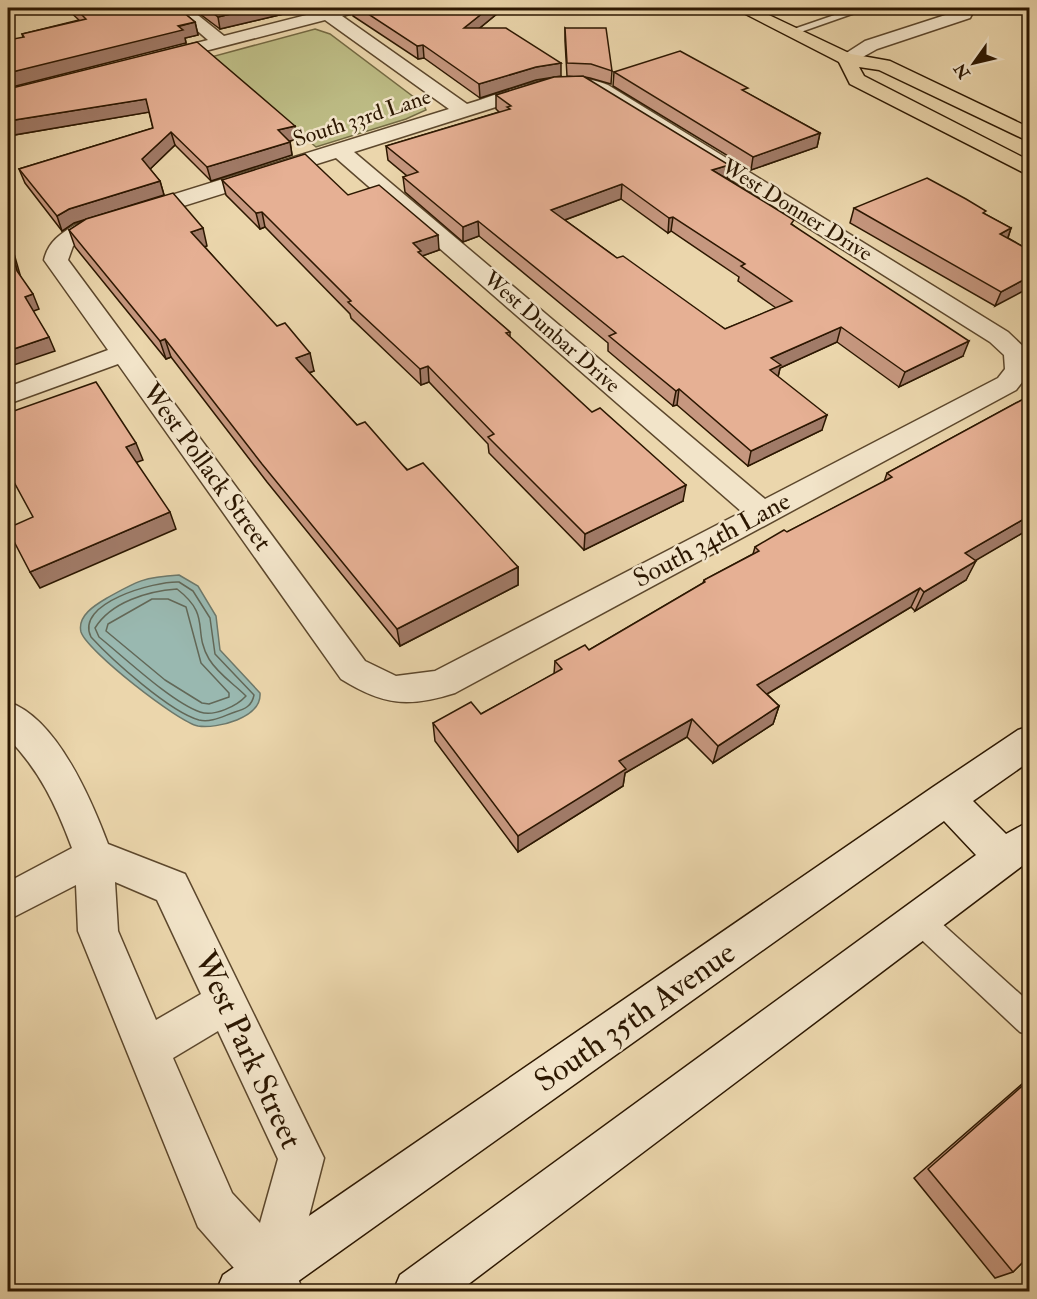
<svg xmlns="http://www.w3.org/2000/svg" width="1037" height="1299" font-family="'IM FELL Double Pica',serif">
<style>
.green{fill:#bdbc85;stroke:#746a43;stroke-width:1.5}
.water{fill:#99b8b0;stroke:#6d786a;stroke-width:1.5}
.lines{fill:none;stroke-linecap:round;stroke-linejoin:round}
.shore{stroke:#626858;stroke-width:1.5}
.lane-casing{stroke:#5c472c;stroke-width:3}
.street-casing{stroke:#5c472c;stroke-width:3}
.secondary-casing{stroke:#2c1701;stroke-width:3}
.primary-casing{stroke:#2c1701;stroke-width:3}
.lane{fill:#f2e4c9;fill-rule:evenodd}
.street{fill:#f2e4c9;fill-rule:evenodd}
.secondary{fill:#f2e4c9;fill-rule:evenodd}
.primary{fill:#ebd6ac;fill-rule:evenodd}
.wall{fill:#c6977f;stroke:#2c1701;stroke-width:1.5;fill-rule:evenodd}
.shaded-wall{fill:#a17b68;stroke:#2c1701;stroke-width:1.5}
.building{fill:#e6b094;stroke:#2c1701;stroke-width:1.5;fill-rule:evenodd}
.labels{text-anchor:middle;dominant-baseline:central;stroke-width:5;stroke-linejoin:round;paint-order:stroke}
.far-street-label{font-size:22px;fill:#2c1701;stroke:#f2e4c9}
.street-label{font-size:26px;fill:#2c1701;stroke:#f2e4c9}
.near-street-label{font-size:32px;fill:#2c1701;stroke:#f2e4c9}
</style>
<rect width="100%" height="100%" fill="#ebd6ac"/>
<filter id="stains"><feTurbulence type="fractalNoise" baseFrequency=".00333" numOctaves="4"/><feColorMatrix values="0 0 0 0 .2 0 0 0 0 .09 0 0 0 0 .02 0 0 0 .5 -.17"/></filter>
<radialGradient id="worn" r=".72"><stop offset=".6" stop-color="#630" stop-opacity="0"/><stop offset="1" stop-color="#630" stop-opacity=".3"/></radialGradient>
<path class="green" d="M 315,29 L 330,34 L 423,104 L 426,110 L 406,119 L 316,147 L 211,57 Z"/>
<path class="water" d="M 179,575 L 198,586 L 216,616 L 220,650 L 260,693 C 262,718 217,729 198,726 C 178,722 87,651 81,632 C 77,616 95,605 107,598 C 137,581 144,577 179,575 Z"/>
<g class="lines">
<g class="shore">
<path d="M 179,582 L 193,591 L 210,618 L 215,654 L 254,695 C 252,706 245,709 235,712 C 223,716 211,723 199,720 C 170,712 112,660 91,637 C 74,603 155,581 179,582 Z"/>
<path d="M 177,589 C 212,616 192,630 209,659 C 218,674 234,684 246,696 C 237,706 214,717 200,712 C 171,702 124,657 99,637 L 95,628 C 111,602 148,591 177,589 Z"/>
<path d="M 152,599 L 168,599 L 186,607 L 201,663 L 229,693 L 229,697 L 209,704 L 202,703 L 165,680 L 106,631 L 108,624 Z"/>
</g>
<g class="lane-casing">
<g id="lane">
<path d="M 855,8 L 869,8 L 795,34 L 785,32 Z"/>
<path d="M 972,8 L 986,8 L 964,17 L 959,14 Z"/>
<path d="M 919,908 L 928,911 L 1030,1003 L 1030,1035 L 1020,1032 L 910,929 L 906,920 L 910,911 Z"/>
</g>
</g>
<g class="street-casing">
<g id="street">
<path d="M 171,8 L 189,8 L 224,36 L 334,8 L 360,8 L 358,12 L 342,16 L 467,104 C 513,90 560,66 608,85 L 1008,332 L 1030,353 L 1030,372 L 1016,390 L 455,693 C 408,708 383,705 341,679 L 118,364 L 8,404 L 8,387 L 108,350 L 44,260 C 48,242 60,234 75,225 L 449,109 L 325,20 L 159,63 L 153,62 L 150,58 L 153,54 L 208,40 ZM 569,88 L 583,88 L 594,93 L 990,342 L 1004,355 L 1005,369 L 998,378 L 765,499 L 354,152 L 553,89 ZM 336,158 L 742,512 L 435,671 L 396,676 L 365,661 L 68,260 L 73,246 L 91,235 Z"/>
<path d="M 964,9 L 972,14 L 970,18 L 877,49 L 852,63 L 840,63 L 837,59 L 865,41 Z"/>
<path d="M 8,702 C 57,718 91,799 108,844 L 185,874 L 324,1158 L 295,1270 L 303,1292 L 255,1292 L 198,1227 L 78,931 L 76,885 L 8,920 L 8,882 L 72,848 C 56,805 40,771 8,738 ZM 115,882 L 157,900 L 201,994 L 156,1020 L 118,931 ZM 218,1031 L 278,1159 L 260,1223 L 232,1193 L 173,1058 Z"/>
</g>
</g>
<g class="secondary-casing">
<path id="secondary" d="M 1030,726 L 1030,761 L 973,801 L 1006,834 L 1030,821 L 1030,860 L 458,1292 L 393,1292 L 400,1275 L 976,855 L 944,821 L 283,1292 L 216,1292 L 223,1275 L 933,787 L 1018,730 Z"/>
</g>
<g class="primary-casing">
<path id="primary" d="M 734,8 L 754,8 L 851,54 L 890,61 L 1030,128 L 1030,142 L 879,70 L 859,67 L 864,76 L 1030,161 L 1030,176 L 850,84 L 839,62 Z"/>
</g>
<use href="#lane" class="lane"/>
<use href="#street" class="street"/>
<use href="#secondary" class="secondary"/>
<use href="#primary" class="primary"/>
</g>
<g class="wall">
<path d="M 66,8 L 178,8 L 195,22 L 198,35 L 185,38 L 186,43 L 23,37 L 22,34 L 79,20 Z"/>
<path d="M 192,8 L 309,8 L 220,29 Z"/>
<path d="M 352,8 L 504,8 L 480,28 L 561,76 L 554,77 L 576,77 L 567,76 L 565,41 L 565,28 L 612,71 L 611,84 L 590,78 L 585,77 L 793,225 L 963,356 L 899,387 L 837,342 L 780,368 L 778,377 L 822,430 L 748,466 L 677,405 L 673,406 L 608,351 L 608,343 L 479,236 L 463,242 L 405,192 L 403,177 L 407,176 L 388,160 L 386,146 L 499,112 L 496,109 L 496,95 L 554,77 L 536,80 L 480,98 L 424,58 L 418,59 L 353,16 ZM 621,199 L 668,233 L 671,231 L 739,277 L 738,281 L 776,308 L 725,329 L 617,258 L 565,220 Z"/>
<path d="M 1012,8 L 1029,8 L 1029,15 Z"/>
<path d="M 614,72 L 747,93 L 820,133 L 817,147 L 751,170 L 613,86 Z"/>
<path d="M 8,89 L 295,126 L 297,139 L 290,141 L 292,155 L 211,181 L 175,145 L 150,169 L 160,181 L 164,195 L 74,223 L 62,231 L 25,183 L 19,169 L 153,128 L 149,112 L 8,136 Z"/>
<path d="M 222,180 L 348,195 L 439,250 L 422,256 L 510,332 L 510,337 L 683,501 L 584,550 L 489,453 L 488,444 L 429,382 L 421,385 L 351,318 L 350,314 L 265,227 L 260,229 L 226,195 Z"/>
<path d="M 854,208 L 985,214 L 1011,228 L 1008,238 L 1029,250 L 995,306 L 850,223 Z"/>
<path d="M 69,230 L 207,246 L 204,246 L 314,371 L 309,373 L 357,425 L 518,567 L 518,585 L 400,646 L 267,482 L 171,357 L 166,359 L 75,247 Z"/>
<path d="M 1029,396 L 1029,534 L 1026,531 L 975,560 L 966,580 L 915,611 L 911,607 L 767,694 L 779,706 L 773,724 L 713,763 L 687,737 L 625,773 L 623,786 L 518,852 L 435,741 L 433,723 L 481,714 L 554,674 L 555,661 L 589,650 L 703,583 L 704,580 L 753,554 L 755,547 L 787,532 L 884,482 L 887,473 Z"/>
<path d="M 1029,1078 L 1029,1256 L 1013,1272 L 995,1278 L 914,1178 Z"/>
</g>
<g class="shaded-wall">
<path d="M 256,8 L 309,8 L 220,29 L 218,17 Z"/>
<path d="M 489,8 L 504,8 L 465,40 L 464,28 Z"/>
<path d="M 195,22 L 198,35 L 185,38 L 186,43 L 8,88 L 8,73 Z"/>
<path d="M 423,45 L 424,58 L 418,59 L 417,46 Z"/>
<path d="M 561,63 L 561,76 L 536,80 L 480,98 L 479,84 L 536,67 Z"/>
<path d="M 146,99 L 150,112 L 8,136 L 8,121 Z"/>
<path d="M 295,126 L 297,139 L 280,144 L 278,130 Z"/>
<path d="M 171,132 L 175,145 L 146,173 L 142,159 Z"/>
<path d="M 820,133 L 817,147 L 751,170 L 753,157 Z"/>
<path d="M 290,142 L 292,155 L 211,181 L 207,167 Z"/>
<path d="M 729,165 L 727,179 L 712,170 Z"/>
<path d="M 160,181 L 164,195 L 74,223 L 62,231 L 57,216 L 69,209 Z"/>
<path d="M 622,184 L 621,199 L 551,225 L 551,210 Z"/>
<path d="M 262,212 L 265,227 L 260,229 L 256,213 Z"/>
<path d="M 673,217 L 671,231 L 668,233 L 669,218 Z"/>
<path d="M 478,221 L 479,236 L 463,242 L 463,227 Z"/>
<path d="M 203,228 L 207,246 L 196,249 L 191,232 Z"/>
<path d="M 1011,228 L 1006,243 L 1000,234 Z"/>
<path d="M 438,235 L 439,250 L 422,256 L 423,266 L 413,243 Z"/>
<path d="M 8,236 L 13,250 L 23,285 L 17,271 Z"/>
<path d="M 1029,277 L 1029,288 L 995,306 L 1001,292 Z"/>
<path d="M 33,294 L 39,309 L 31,312 L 25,297 Z"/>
<path d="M 841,327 L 837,342 L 780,368 L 777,381 L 768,373 L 771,358 Z"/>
<path d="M 49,337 L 55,351 L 8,367 L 8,351 Z"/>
<path d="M 165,339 L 171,357 L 166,359 L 160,341 Z"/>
<path d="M 969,341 L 963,356 L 899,387 L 905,372 Z"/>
<path d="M 310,353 L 314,371 L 300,376 L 296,358 Z"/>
<path d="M 428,366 L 429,382 L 421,385 L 420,369 Z"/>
<path d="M 679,389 L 677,405 L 673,406 L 676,391 Z"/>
<path d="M 827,415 L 822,430 L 748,466 L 751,451 Z"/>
<path d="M 136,443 L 143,460 L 132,464 L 126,447 Z"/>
<path d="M 686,485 L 683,501 L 584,550 L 585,534 Z"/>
<path d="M 170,512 L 176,529 L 40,588 L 30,572 Z"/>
<path d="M 1029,516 L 1029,525 L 1026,531 L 956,572 L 965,553 Z"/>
<path d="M 976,561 L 966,580 L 915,611 L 924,592 Z"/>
<path d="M 518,567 L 518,585 L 400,646 L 397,629 Z"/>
<path d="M 920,588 L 911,607 L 752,703 L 757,685 Z"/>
<path d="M 779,706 L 773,724 L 713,763 L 718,746 Z"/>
<path d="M 692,719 L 687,737 L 625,773 L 623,786 L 518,852 L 518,836 L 619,761 Z"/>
</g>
<g class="building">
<path d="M 75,8 L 178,8 L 195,22 L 178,26 L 183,30 L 8,73 L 8,40 L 24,37 L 22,34 L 86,19 Z"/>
<path d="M 206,8 L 256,8 L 218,17 Z"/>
<path d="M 359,8 L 489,8 L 464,28 L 506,28 L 561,63 L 536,67 L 479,84 L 423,45 L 417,46 Z"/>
<path d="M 565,28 L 606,28 L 612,71 L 591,64 L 567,63 Z"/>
<path d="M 197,42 L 295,126 L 278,130 L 290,142 L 207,167 L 171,132 L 142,159 L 160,181 L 69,209 L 57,216 L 19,169 L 153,128 L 146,99 L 8,121 L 8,89 Z"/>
<path d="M 680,51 L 748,88 L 742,90 L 820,133 L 753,157 L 614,72 Z"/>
<path d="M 583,76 L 729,165 L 712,170 L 794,220 L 791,224 L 969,341 L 905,372 L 841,327 L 771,358 L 781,365 L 770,370 L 827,415 L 751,451 L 679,389 L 676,391 L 609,336 L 616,333 L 478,221 L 463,227 L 403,177 L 418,172 L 386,146 L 510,109 L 507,107 L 511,106 L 496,95 L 554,77 ZM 622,184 L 669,218 L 673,217 L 745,264 L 741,266 L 792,301 L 725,329 L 623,256 L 617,258 L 551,210 Z"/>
<path d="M 305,154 L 348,195 L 379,185 L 438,235 L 413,243 L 421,251 L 418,252 L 510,332 L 506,333 L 592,412 L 600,408 L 686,485 L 585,534 L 488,437 L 494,434 L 428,366 L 420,369 L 348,302 L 351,301 L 262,212 L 256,213 L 222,180 Z"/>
<path d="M 927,178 L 966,199 L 986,211 L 983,213 L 1011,228 L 1000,234 L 1029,250 L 1029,277 L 1001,292 L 854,208 Z"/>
<path d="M 173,193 L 203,228 L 191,232 L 277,326 L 285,323 L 310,353 L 296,358 L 357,425 L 365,422 L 407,470 L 423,463 L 518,567 L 397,629 L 262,464 L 165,339 L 160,341 L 69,230 L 86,219 Z"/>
<path d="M 8,236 L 17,271 L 33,294 L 25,297 L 49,337 L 8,351 Z"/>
<path d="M 96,382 L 136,443 L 126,447 L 170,512 L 30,572 L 8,530 L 8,528 L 33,517 L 8,471 L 8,413 Z"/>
<path d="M 1029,396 L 1029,516 L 965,553 L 976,561 L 924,592 L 920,588 L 757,685 L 779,706 L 718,746 L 692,719 L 619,761 L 626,769 L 518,836 L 433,723 L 471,702 L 481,714 L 562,669 L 555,661 L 585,645 L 589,650 L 705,582 L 704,580 L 759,551 L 755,547 L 784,530 L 787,532 L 892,477 L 887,473 Z"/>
<path d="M 1029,1080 L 1029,1256 L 1013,1272 L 928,1169 Z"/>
</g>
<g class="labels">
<g class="far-street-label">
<text transform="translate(362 118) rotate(-18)">South 33rd Lane</text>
<text transform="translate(797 210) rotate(32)">West Donner Drive</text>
<text transform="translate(552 332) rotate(41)">West Dunbar Drive</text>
</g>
<g class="street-label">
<text transform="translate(207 467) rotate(54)">West Pollack Street</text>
<text transform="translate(712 540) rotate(-28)">South 34th Lane</text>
</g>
<g class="near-street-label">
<text transform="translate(635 1017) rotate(-35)">South 35th Avenue</text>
<text transform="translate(248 1050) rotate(65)">West Park Street</text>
</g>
</g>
<rect width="1037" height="1299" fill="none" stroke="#ebd6ac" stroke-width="30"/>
<rect x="9" y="9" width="1019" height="1281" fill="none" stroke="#2c1701" stroke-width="3"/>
<rect x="15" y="15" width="1007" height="1269" fill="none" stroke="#2c1701" stroke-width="1.5"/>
<g transform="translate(974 63) rotate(236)" stroke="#f2e4c9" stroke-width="4.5" paint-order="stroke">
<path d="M0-4.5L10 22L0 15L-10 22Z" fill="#2c1701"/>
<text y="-9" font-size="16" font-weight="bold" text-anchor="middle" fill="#2c1701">N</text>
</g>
<rect width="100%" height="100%" filter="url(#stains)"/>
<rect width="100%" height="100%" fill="url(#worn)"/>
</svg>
